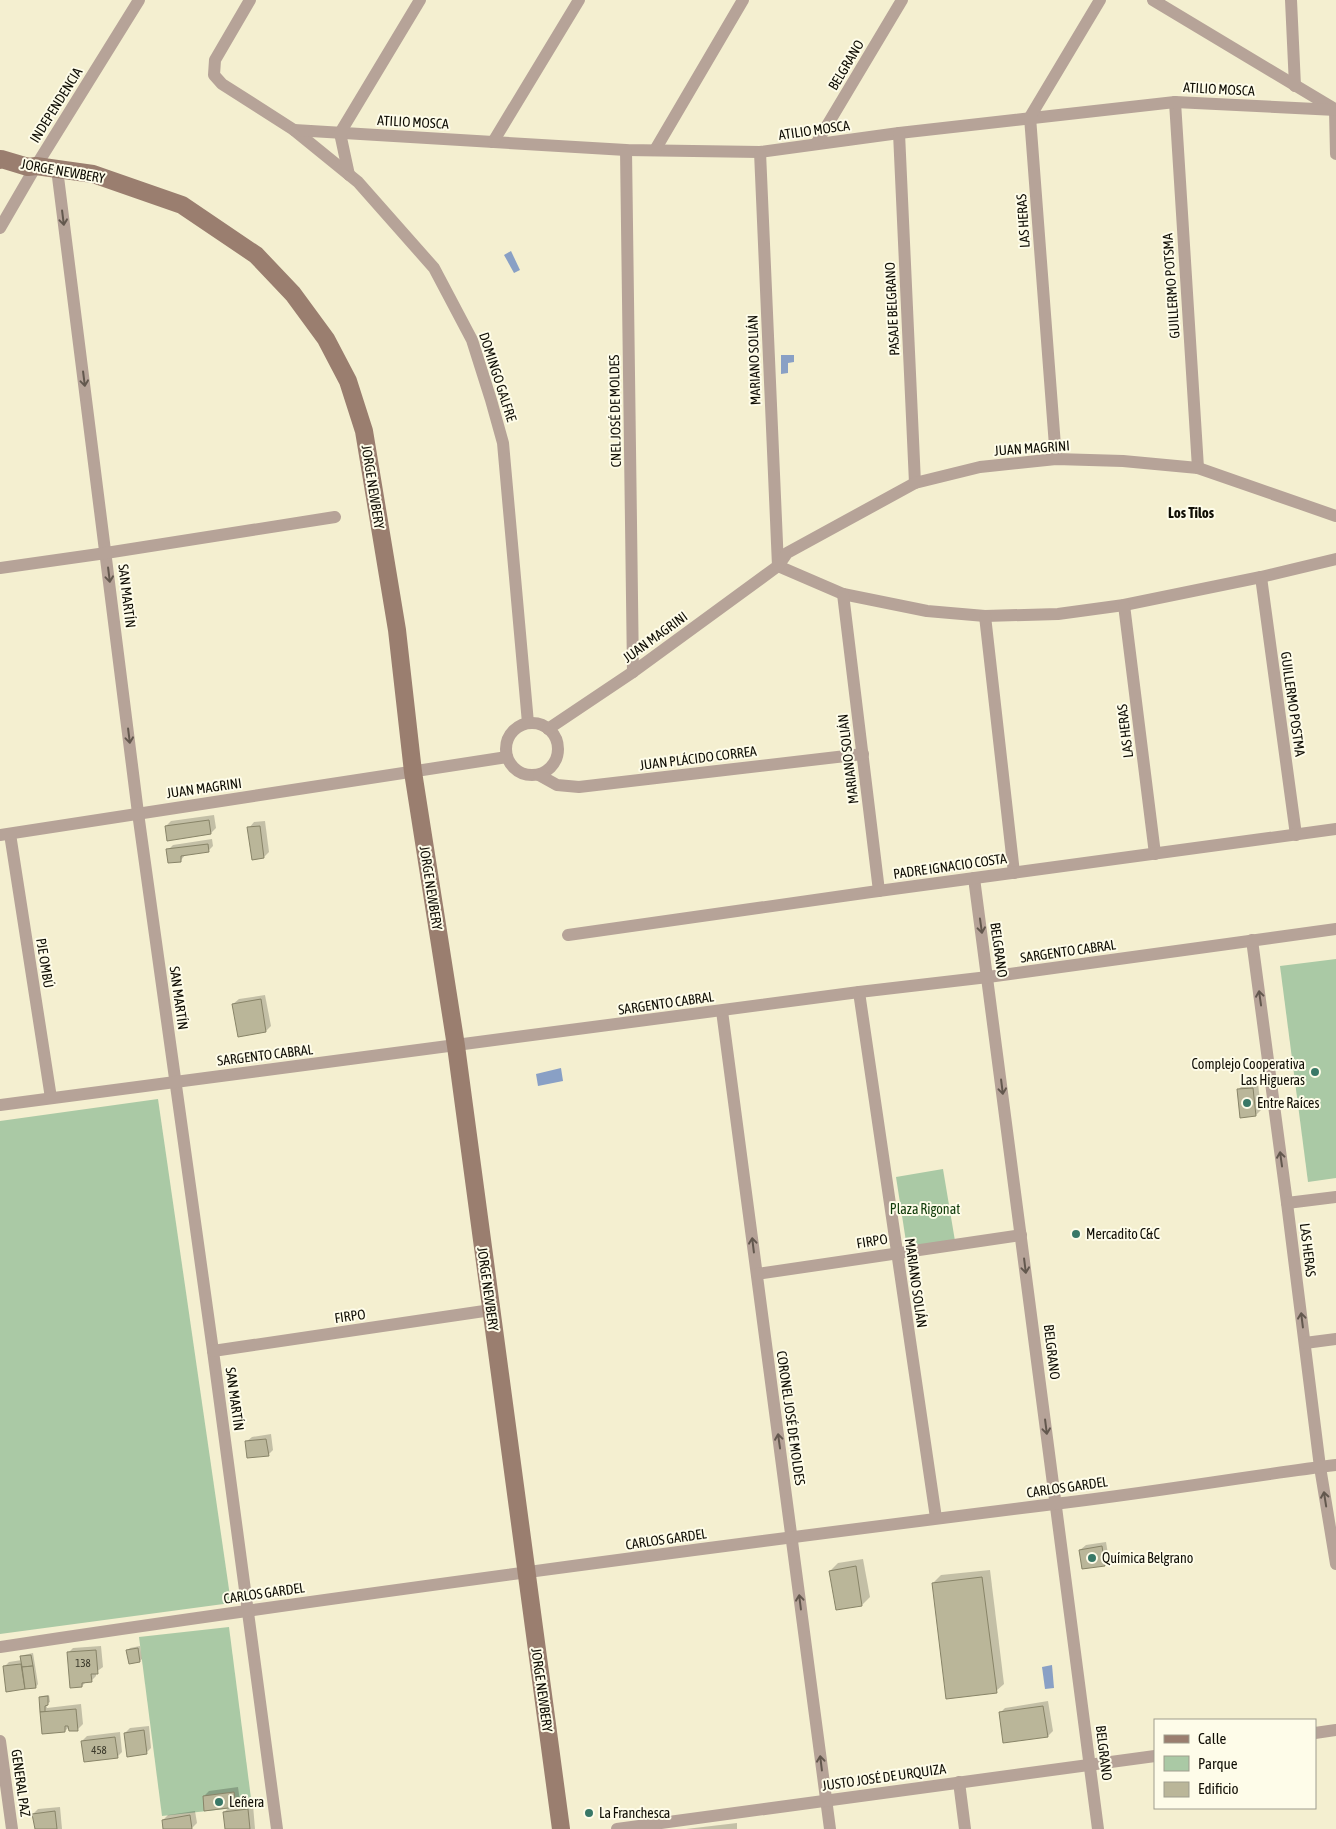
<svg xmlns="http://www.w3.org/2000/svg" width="1336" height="1829" font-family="'Asap Condensed',sans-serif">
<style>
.green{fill:#aac9a5}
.water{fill:#89a0c5}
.shadow{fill:#0003}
.building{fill:#bab699;stroke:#888468}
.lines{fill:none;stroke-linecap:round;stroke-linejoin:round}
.minor{stroke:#b6a398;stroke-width:12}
.secondary{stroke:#9a7e6f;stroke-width:18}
.oneway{stroke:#63584e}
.poi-dot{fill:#397867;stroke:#fefce9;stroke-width:2}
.labels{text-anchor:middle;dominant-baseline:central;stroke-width:4;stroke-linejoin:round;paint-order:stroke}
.number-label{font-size:11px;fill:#3a382a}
.street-label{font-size:14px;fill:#100e05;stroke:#fefce9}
.poi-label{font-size:14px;fill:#100e05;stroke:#fefce9;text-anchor:start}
.park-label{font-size:14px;fill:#0f3b09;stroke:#fefce9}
.neighbourhood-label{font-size:15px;font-weight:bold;fill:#100e05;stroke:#fefce9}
</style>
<rect width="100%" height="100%" fill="#f4efd0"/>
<g class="green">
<path d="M 1336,959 L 1336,1178 L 1308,1182 L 1280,966 Z"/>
<path d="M 158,1099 L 231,1603 L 0,1634 L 0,1121 Z"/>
<path d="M 943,1169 L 955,1241 L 907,1248 L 896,1177 Z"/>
<path d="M 229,1627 L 252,1806 L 162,1816 L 139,1637 Z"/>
</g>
<g class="water">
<path d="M 511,251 L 520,270 L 514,273 L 504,255 Z"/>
<path d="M 781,355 L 794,355 L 794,362 L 788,363 L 788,373 L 781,374 Z"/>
<path d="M 561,1068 L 563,1081 L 538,1086 L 536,1074 Z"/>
<path d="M 1052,1665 L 1054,1688 L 1045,1689 L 1042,1667 Z"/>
</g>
<g class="shadow">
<path d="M 214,815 L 216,828 L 211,833 L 166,826 L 171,821 Z"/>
<path d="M 265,821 L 269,852 L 264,857 L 249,828 L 254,822 Z"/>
<path d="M 212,839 L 213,846 L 208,851 L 186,854 L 181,860 L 168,850 L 173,845 Z"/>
<path d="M 265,995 L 271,1026 L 266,1031 L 233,1004 L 239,999 Z"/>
<path d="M 1258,1083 L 1261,1110 L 1256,1115 L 1241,1116 L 1238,1090 L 1243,1085 Z"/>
<path d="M 271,1434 L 273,1450 L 268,1455 L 246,1442 L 252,1437 Z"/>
<path d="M 1106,1542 L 1109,1560 L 1104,1565 L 1080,1550 L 1086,1545 Z"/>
<path d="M 863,1559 L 870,1597 L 862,1605 L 837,1609 L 830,1571 L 838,1563 Z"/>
<path d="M 990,1570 L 1004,1684 L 996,1691 L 933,1583 L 941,1575 Z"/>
<path d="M 101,1646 L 103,1667 L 96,1672 L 96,1676 L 91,1681 L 86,1682 L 82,1686 L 68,1653 L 73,1648 Z"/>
<path d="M 140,1646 L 142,1659 L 140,1661 L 128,1650 L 130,1648 Z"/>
<path d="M 33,1653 L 38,1684 L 36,1687 L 7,1691 L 4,1667 L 9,1662 L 22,1660 L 22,1657 L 24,1655 Z"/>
<path d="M 49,1695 L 50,1702 L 46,1704 L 47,1708 L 81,1704 L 83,1724 L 78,1729 L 70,1730 L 70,1726 L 65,1731 L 44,1733 L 40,1698 L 42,1696 Z"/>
<path d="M 1048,1701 L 1053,1731 L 1048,1736 L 1000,1713 L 1005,1708 Z"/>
<path d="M 149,1726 L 151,1748 L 146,1753 L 125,1733 L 130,1728 Z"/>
<path d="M 120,1732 L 122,1752 L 117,1757 L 82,1741 L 87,1736 Z"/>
<path d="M 238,1787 L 240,1801 L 235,1806 L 253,1805 L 255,1829 L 227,1829 L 224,1812 L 230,1807 L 204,1796 L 209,1791 Z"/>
<path d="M 60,1807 L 62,1829 L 36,1829 L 33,1814 L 38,1809 Z"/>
<path d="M 195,1811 L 197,1823 L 192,1828 L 165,1829 L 163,1820 L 168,1815 Z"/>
<path d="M 737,1823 L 737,1829 L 686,1829 Z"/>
</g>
<g class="building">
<path d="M 209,820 L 211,834 L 167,841 L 165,826 Z"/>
<path d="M 260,826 L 264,858 L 252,860 L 247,827 Z"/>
<path d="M 208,844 L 209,852 L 181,856 L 181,862 L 168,863 L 166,849 Z"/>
<path d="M 261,999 L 266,1032 L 238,1037 L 232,1004 Z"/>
<path d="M 1253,1088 L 1256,1116 L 1240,1118 L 1237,1089 Z"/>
<path d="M 266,1439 L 269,1456 L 247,1458 L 245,1441 Z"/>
<path d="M 1102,1546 L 1105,1566 L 1082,1569 L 1079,1550 Z"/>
<path d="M 856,1566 L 862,1606 L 836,1610 L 829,1571 Z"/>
<path d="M 982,1577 L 997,1693 L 946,1699 L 932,1583 Z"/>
<path d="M 138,1648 L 140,1662 L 129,1664 L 126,1650 Z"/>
<path d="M 96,1650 L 98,1674 L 91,1674 L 92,1682 L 82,1683 L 82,1687 L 70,1688 L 67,1652 Z"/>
<path d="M 31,1655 L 33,1666 L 22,1667 L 20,1656 Z"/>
<path d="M 21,1664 L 25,1689 L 6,1692 L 3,1666 Z"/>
<path d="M 33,1666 L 36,1688 L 25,1689 L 22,1667 Z"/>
<path d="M 48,1696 L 48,1705 L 45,1706 L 45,1712 L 40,1712 L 39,1697 Z"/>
<path d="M 1043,1706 L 1048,1737 L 1003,1743 L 999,1712 Z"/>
<path d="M 76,1709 L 78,1731 L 69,1731 L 68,1726 L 65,1726 L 65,1732 L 42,1734 L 40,1712 Z"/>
<path d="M 144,1730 L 147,1754 L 127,1757 L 124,1733 Z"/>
<path d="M 115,1737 L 118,1758 L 84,1762 L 81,1741 Z"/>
<path d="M 234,1792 L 236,1807 L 204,1811 L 203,1796 Z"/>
<path d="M 248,1809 L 250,1829 L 225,1829 L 223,1812 Z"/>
<path d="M 55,1811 L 57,1829 L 35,1829 L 32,1814 Z"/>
<path d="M 190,1815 L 192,1829 L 163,1829 L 162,1820 Z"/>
</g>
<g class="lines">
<g class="minor">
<path d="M 250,0 L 215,60 L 214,75 L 222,84 L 294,130 L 358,182 L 434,268 L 472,340 L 491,400 L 503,443 L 528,723"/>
<path d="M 1153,0 L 1333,108"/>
<path d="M 1291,0 L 1295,86"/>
<path d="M 1175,102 L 1198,468"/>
<path d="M 1335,110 L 1336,154"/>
<path d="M 294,130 L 626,150 L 760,152 L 899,133 L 1175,102 L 1336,110"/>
<path d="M 899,133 L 915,483"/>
<path d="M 493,142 L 579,0"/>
<path d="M 816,144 L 902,0"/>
<path d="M 626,150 L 633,672"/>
<path d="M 655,150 L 743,0"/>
<path d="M 760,152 L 778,566 L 843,594 L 927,611 L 985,616 L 1058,614 L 1124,605 L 1261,577 L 1336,559"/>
<path d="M 57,169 L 138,813 L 213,1351 L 277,1829"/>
<path d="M 349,175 L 340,133 L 420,0"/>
<path d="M 0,228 L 36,166 L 139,0"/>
<path d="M 1056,459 L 1030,117 L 1100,0"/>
<path d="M 0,568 L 106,553 L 335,517"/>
<path d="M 1261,577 L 1296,835"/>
<path d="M 843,594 L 879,891"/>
<path d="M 1124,605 L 1155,854"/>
<path d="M 985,616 L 1014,873"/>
<circle cx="532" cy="749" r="26"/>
<path d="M 548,729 L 633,672 L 778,566 L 787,553 L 915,483 L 980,467 L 1056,459 L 1123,461 L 1198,468 L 1336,516"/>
<path d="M 539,775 L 557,785 L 579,787 L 863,754"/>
<path d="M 10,834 L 51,1098"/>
<path d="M 0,835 L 507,757"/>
<path d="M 974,878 L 1098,1829"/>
<path d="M 568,935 L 871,892 L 1336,829"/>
<path d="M 1252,940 L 1287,1203 L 1320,1467 L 1336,1564"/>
<path d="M 859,992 L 936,1518"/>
<path d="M 722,1011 L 830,1829"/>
<path d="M 0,1105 L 859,992 L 988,977 L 1336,929"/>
<path d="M 1287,1203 L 1336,1197"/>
<path d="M 757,1274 L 1021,1235"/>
<path d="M 1305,1343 L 1336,1339"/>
<path d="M 213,1351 L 491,1310"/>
<path d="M 0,1647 C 351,1594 702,1548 1054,1504 C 1148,1493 1242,1477 1336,1465"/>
<path d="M 1315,1733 L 1336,1730"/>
<path d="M 0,1741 L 12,1829"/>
<path d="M 959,1782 L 965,1829"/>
<path d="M 617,1829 L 1155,1756"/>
</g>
<path class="secondary" d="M 0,160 L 1,159 L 28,167 L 36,166 L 93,174 L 182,205 L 256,255 L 293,294 L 326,339 L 348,381 L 364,431 L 397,630 L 413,772 L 456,1046 L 561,1829"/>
</g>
<defs><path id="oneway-shaft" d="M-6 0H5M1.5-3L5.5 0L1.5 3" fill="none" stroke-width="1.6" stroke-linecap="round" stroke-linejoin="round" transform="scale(1.25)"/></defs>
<g class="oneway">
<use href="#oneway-shaft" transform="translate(63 218) rotate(83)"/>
<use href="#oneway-shaft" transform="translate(84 379) rotate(83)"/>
<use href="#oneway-shaft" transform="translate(109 575) rotate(83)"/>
<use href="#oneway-shaft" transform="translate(129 736) rotate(83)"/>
<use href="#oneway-shaft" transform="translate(981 926) rotate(82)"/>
<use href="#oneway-shaft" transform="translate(1260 998) rotate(-98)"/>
<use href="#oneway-shaft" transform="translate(1002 1087) rotate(83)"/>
<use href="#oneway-shaft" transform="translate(1281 1159) rotate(-98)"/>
<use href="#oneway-shaft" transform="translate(753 1245) rotate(-97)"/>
<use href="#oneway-shaft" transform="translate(1025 1266) rotate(83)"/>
<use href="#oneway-shaft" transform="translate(1302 1320) rotate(-97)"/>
<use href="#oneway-shaft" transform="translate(1046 1427) rotate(83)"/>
<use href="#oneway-shaft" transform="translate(779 1441) rotate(-98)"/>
<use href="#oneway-shaft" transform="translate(1325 1499) rotate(-99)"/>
<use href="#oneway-shaft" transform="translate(800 1602) rotate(-97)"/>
<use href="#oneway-shaft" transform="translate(821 1763) rotate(-97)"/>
</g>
<g class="poi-dot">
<circle cx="1315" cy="1072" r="5"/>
<circle cx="1247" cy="1103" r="5"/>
<circle cx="1076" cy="1234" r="5"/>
<circle cx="1092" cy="1558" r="5"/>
<circle cx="219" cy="1802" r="5"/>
<circle cx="589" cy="1813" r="5"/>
</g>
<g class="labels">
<g class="number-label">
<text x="83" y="1663">138</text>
<text x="99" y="1750">458</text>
</g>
<g class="street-label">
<text transform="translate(846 65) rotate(-59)">BELGRANO</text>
<text transform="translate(1219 89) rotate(3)">ATILIO MOSCA</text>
<text transform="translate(56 105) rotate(-58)">INDEPENDENCIA</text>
<text transform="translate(413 122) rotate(3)">ATILIO MOSCA</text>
<text transform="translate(814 130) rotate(-8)">ATILIO MOSCA</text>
<text transform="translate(63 171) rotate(10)">JORGE NEWBERY</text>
<text transform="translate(1023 221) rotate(-94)">LAS HERAS</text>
<text transform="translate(1171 286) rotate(-94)">GUILLERMO POTSMA</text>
<text transform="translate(892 309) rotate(-93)">PASAJE BELGRANO</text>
<text transform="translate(754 360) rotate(-92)">MARIANO SOLIÁN</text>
<text transform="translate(498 377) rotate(72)">DOMINGO GALFRE</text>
<text transform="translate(615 411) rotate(-91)">CNEL JOSÉ DE MOLDES</text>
<text transform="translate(1032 448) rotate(-4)">JUAN MAGRINI</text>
<text transform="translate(373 487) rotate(81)">JORGE NEWBERY</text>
<text transform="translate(127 596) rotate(83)">SAN MARTÍN</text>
<text transform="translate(655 637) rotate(-36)">JUAN MAGRINI</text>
<text transform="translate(1293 704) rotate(82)">GUILLERMO POSTMA</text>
<text transform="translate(1125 731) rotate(-97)">LAS HERAS</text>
<text transform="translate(698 758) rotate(-7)">JUAN PLÁCIDO CORREA</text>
<text transform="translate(848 759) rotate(-97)">MARIANO SOLIÁN</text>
<text transform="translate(204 788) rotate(-8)">JUAN MAGRINI</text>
<text transform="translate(950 866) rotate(-8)">PADRE IGNACIO COSTA</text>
<text transform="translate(431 888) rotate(81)">JORGE NEWBERY</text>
<text transform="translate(999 950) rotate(82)">BELGRANO</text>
<text transform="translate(1068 951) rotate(-8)">SARGENTO CABRAL</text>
<text transform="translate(45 963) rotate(81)">PJE OMBÚ</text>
<text transform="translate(179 998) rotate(82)">SAN MARTÍN</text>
<text transform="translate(666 1003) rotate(-8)">SARGENTO CABRAL</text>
<text transform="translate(265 1055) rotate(-7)">SARGENTO CABRAL</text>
<text transform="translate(872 1241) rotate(-9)">FIRPO</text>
<text transform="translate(1308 1250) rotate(83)">LAS HERAS</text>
<text transform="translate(916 1283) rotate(82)">MARIANO SOLIÁN</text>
<text transform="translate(488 1289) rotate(82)">JORGE NEWBERY</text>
<text transform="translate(350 1316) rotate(-8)">FIRPO</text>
<text transform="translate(1052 1352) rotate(83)">BELGRANO</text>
<text transform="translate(235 1399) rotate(82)">SAN MARTÍN</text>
<text transform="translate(791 1418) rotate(82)">CORONEL JOSÉ DE MOLDES</text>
<text transform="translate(1067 1487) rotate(-8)">CARLOS GARDEL</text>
<text transform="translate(666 1539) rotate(-8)">CARLOS GARDEL</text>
<text transform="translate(264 1593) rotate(-8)">CARLOS GARDEL</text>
<text transform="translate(542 1690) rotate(82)">JORGE NEWBERY</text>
<text transform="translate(1104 1753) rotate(83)">BELGRANO</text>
<text transform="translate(884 1777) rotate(-8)">JUSTO JOSÉ DE URQUIZA</text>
<text transform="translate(21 1783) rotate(82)">GENERAL PAZ</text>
</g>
<g class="poi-label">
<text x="1305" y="1064" text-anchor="end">Complejo Cooperativa<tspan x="1305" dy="16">Las Higueras</tspan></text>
<text x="1257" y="1103">Entre Raíces</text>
<text x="1086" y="1234">Mercadito C&amp;C</text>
<text x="1102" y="1558">Química Belgrano</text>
<text x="229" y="1802">Leñera</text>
<text x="599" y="1813">La Franchesca</text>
</g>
<g class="park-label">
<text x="925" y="1209">Plaza Rigonat</text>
</g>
<g class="neighbourhood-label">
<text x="1191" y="512">Los Tilos</text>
</g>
</g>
<rect x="1154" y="1719" width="162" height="90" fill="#fefce9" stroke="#9f9d8e"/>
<rect x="1164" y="1735" width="25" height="8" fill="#9a7e6f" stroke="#9f9d8e"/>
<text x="1198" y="1744" font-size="15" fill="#100e05">Calle</text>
<rect x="1164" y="1756" width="25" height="15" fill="#aac9a5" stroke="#9f9d8e"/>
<text x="1198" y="1769" font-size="15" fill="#100e05">Parque</text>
<rect x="1164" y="1782" width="25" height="15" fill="#bab699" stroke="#9f9d8e"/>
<text x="1198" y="1794" font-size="15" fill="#100e05">Edificio</text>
</svg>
